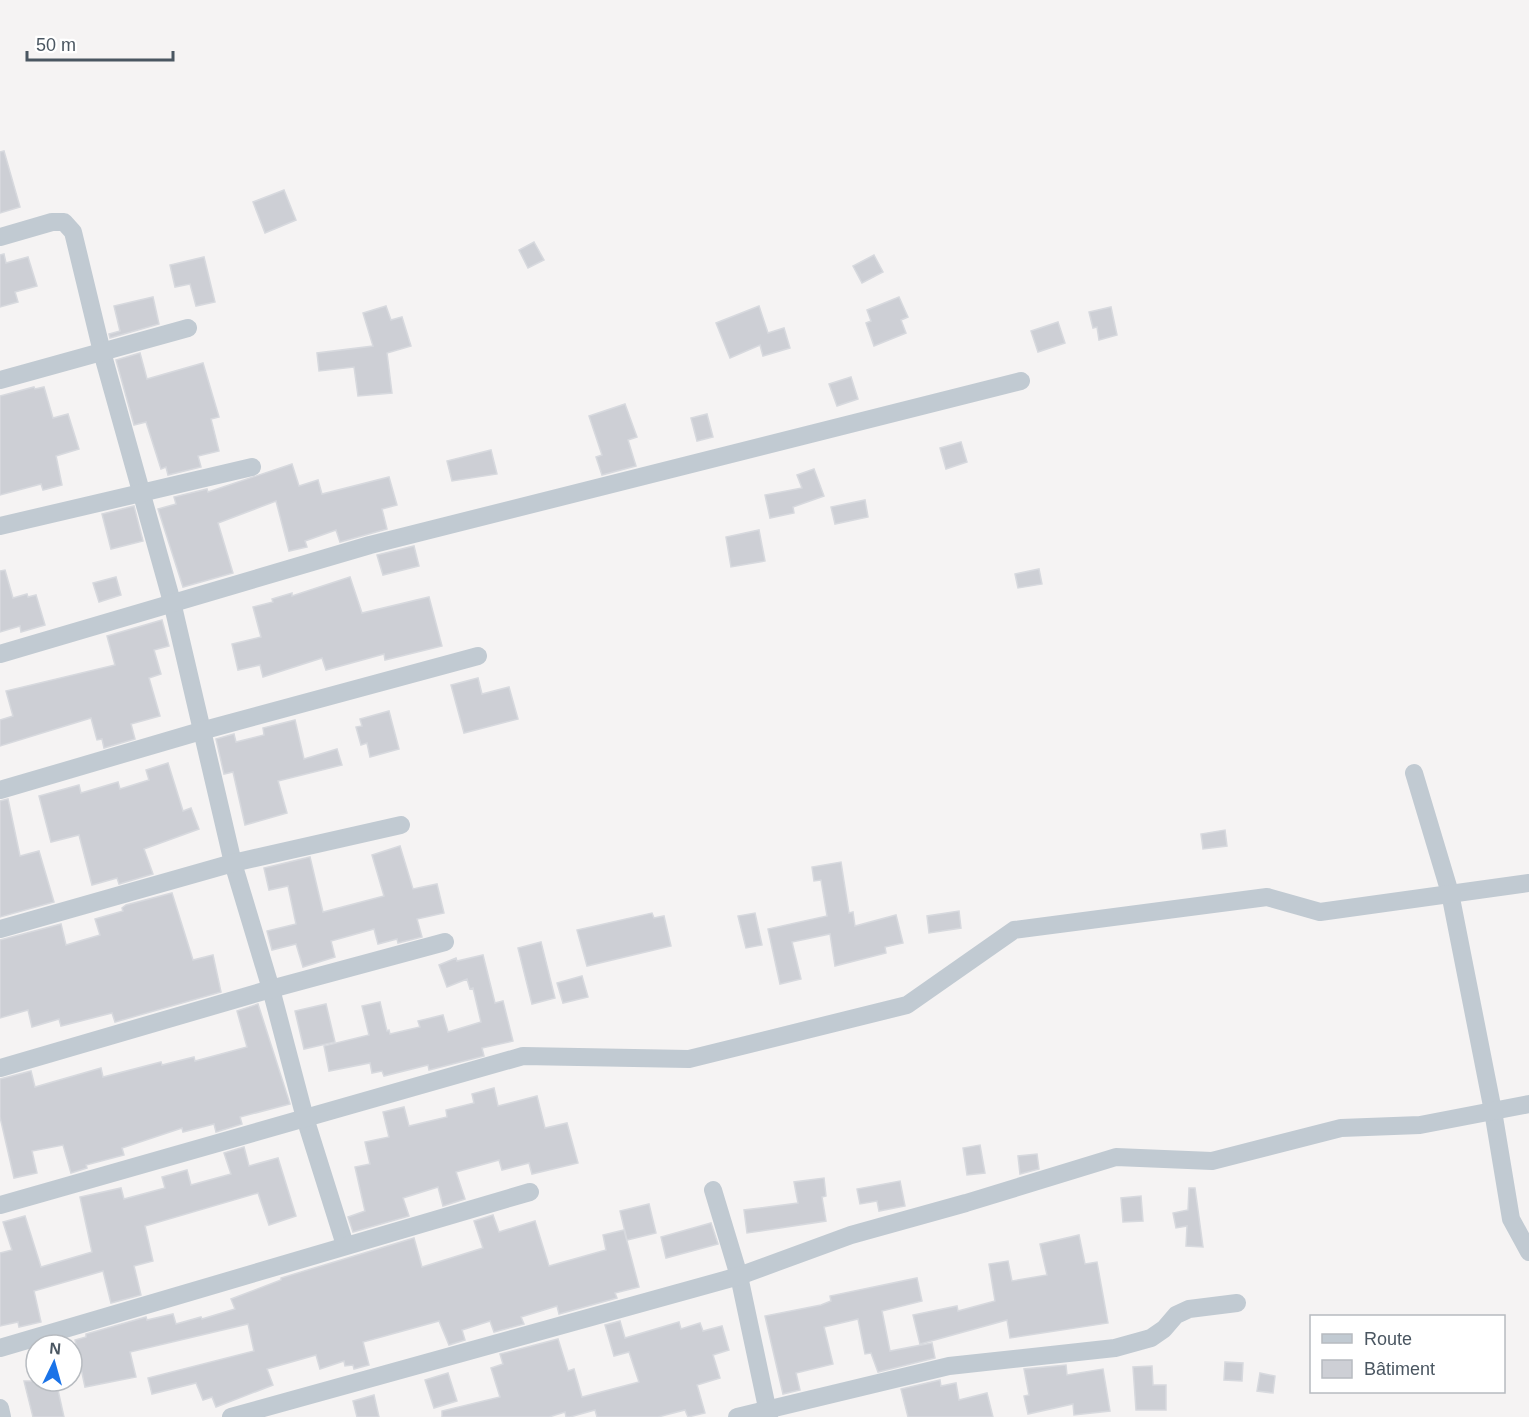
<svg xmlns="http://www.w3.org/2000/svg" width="1529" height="1417" font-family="Helvetica,sans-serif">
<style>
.building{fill:#cdcfd5;stroke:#d7d9de;stroke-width:1.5}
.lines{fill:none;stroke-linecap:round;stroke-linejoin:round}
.minor{stroke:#c1cad2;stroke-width:18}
</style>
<rect width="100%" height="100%" fill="#f5f3f3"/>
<g class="building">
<path d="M 4,151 L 20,207 L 0,213 L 0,152 Z"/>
<path d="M 284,190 L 296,220 L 265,233 L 253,202 Z"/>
<path d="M 534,242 L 544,260 L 528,268 L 519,250 Z"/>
<path d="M 4,254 L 6,263 L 28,257 L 37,286 L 15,292 L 18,302 L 0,307 L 0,255 Z"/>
<path d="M 874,255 L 883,272 L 862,283 L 853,266 Z"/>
<path d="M 204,257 L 215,302 L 196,306 L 190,284 L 175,287 L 170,265 Z"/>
<path d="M 153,297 L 159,324 L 110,338 L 109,334 L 120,331 L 114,306 Z"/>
<path d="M 899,297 L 908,317 L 901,320 L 906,333 L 874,346 L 866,323 L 871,321 L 867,310 Z"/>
<path d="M 386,306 L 391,320 L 402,317 L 411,346 L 387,353 L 392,393 L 358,396 L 354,367 L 319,371 L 317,353 L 373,346 L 363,313 Z"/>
<path d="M 759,306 L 768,333 L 784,328 L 790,348 L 763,356 L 760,345 L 730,358 L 716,323 Z"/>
<path d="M 1111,307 L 1117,335 L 1099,340 L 1097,327 L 1093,328 L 1089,312 Z"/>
<path d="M 1058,322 L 1065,343 L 1038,352 L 1031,331 Z"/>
<path d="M 140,353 L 147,379 L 203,363 L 219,417 L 211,419 L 219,451 L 198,456 L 201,467 L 168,475 L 166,467 L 161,469 L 146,422 L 134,425 L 116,360 Z"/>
<path d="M 851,377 L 858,399 L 837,406 L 829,384 Z"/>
<path d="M 34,387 L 35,389 L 44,387 L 53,418 L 68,414 L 79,449 L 56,456 L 62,485 L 43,490 L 41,484 L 0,495 L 0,396 Z"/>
<path d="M 625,404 L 637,437 L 628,440 L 636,466 L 602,475 L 596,457 L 602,455 L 589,416 Z"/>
<path d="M 707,414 L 713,437 L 697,441 L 691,418 Z"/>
<path d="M 961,442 L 967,462 L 946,469 L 940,448 Z"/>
<path d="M 491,450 L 497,474 L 452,481 L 447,461 Z"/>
<path d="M 292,464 L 299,486 L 318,480 L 322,494 L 389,477 L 397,505 L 382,509 L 387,529 L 340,542 L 336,530 L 305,541 L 307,547 L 289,551 L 276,501 L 218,523 L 233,573 L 183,587 L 158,509 L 176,504 L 174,497 L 207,489 L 208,492 Z"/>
<path d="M 814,469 L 824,496 L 793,507 L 794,513 L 770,518 L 765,495 L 802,488 L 797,475 Z"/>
<path d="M 865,500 L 868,517 L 835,524 L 831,507 Z"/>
<path d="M 134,506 L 143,541 L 111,549 L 102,514 Z"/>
<path d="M 759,530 L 765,561 L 731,567 L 726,537 Z"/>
<path d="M 414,546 L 419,566 L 383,575 L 377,555 Z"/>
<path d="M 1039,569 L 1042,584 L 1018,588 L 1015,574 Z"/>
<path d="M 5,570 L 13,598 L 27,594 L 28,597 L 36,595 L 45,625 L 21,632 L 20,626 L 0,632 L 0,571 Z"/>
<path d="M 116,577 L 121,595 L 99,602 L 93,583 Z"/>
<path d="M 350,577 L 362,613 L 429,597 L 442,646 L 385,660 L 384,654 L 326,670 L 322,658 L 263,677 L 260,665 L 238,670 L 232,644 L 261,637 L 253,607 L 273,602 L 272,599 L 292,593 L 292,596 Z"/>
<path d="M 162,620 L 169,646 L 154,650 L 161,674 L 149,678 L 160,716 L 131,724 L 135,739 L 104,748 L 102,739 L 97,740 L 91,718 L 0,746 L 0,720 L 13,716 L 6,691 L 115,665 L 107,636 Z"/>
<path d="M 478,678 L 482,694 L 509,687 L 518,719 L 464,733 L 451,685 Z"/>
<path d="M 389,711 L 399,749 L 370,757 L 367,743 L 361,745 L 356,727 L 362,726 L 360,719 Z"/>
<path d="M 295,720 L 304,759 L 337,749 L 342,765 L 278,781 L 287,813 L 245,825 L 233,772 L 224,774 L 216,739 L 234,734 L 236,742 L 264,735 L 263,728 Z"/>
<path d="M 168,763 L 183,811 L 191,808 L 199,829 L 144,849 L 153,874 L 119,884 L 117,878 L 92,885 L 79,835 L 51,842 L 39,796 L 79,785 L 81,793 L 118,782 L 120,789 L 149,780 L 146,770 Z"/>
<path d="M 8,799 L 20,856 L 39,851 L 54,902 L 0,917 L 0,801 Z"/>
<path d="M 1225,830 L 1227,846 L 1203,849 L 1201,834 Z"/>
<path d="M 400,846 L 413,889 L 437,884 L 444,913 L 417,919 L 422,937 L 398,943 L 397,939 L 378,944 L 374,929 L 331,941 L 335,957 L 303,967 L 296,944 L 272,950 L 267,931 L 296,924 L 288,886 L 269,890 L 264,868 L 310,857 L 323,912 L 384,896 L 372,855 Z"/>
<path d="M 841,862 L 849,913 L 853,912 L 855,926 L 896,915 L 903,943 L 885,947 L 886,953 L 835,966 L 830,934 L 792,942 L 801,979 L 780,984 L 768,929 L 827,916 L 821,880 L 814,881 L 812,867 Z"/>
<path d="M 172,893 L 193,960 L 213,955 L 221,992 L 115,1022 L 112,1013 L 61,1026 L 59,1019 L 32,1027 L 28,1010 L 0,1018 L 0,940 L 61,924 L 66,945 L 100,935 L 95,919 L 123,911 L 122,908 L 126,905 Z"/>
<path d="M 959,911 L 961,928 L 929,933 L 927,916 Z"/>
<path d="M 652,913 L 654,918 L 664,916 L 671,946 L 587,966 L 577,930 Z"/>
<path d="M 755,913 L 762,945 L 746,948 L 738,916 Z"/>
<path d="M 541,942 L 555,998 L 532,1004 L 518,948 Z"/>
<path d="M 483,955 L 495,1003 L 503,1001 L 513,1041 L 482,1048 L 484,1056 L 429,1070 L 428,1065 L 384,1076 L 382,1071 L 372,1073 L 370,1063 L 329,1071 L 324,1046 L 369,1035 L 362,1006 L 380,1002 L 387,1031 L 389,1030 L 390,1034 L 420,1027 L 418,1021 L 443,1015 L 448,1032 L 481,1022 L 473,988 L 470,989 L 467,979 L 447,987 L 439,965 L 456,958 L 457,961 Z"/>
<path d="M 582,976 L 588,997 L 563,1003 L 557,983 Z"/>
<path d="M 258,1004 L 290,1104 L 240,1117 L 242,1124 L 216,1132 L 214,1124 L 183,1132 L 182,1128 L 122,1148 L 124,1155 L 86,1165 L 87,1168 L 71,1173 L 63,1145 L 32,1151 L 37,1173 L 14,1178 L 0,1117 L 0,1079 L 31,1071 L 35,1087 L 101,1068 L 103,1077 L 161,1062 L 162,1065 L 194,1057 L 195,1061 L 247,1047 L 237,1011 Z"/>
<path d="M 326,1004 L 335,1042 L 304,1049 L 295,1011 Z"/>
<path d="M 494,1088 L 498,1106 L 537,1096 L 545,1128 L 567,1123 L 578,1163 L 532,1174 L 529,1163 L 502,1170 L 499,1160 L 456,1172 L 465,1199 L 443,1206 L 438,1187 L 403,1198 L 409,1216 L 353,1232 L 348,1217 L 365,1211 L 355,1167 L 370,1164 L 365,1142 L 389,1137 L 383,1112 L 404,1107 L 409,1126 L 447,1117 L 446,1110 L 474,1103 L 472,1094 Z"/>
<path d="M 980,1145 L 985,1173 L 967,1175 L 963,1148 Z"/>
<path d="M 244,1147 L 249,1166 L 278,1158 L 296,1216 L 269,1225 L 258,1193 L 145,1226 L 153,1261 L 134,1266 L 141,1295 L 111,1303 L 103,1271 L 34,1291 L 41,1322 L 19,1327 L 18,1322 L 0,1326 L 0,1253 L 12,1250 L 3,1222 L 25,1216 L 41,1267 L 92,1252 L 80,1197 L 121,1188 L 124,1199 L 165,1188 L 162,1177 L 187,1170 L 191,1185 L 231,1174 L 224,1153 Z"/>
<path d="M 1037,1154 L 1039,1169 L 1020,1174 L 1018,1156 Z"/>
<path d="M 824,1178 L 826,1196 L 822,1197 L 826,1221 L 747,1233 L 744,1210 L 798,1203 L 794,1182 Z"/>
<path d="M 900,1181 L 905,1206 L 879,1211 L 877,1201 L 860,1204 L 857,1189 Z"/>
<path d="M 1189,1188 L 1195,1188 L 1203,1247 L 1186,1246 L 1187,1226 L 1176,1228 L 1173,1213 L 1188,1210 Z"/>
<path d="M 1141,1196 L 1143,1221 L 1123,1222 L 1121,1198 Z"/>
<path d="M 649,1204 L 656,1233 L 627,1240 L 620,1211 Z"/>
<path d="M 493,1215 L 499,1232 L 535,1221 L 549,1266 L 606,1250 L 603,1235 L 624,1230 L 639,1287 L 615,1293 L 617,1298 L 559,1314 L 557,1306 L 521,1317 L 524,1324 L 494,1332 L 490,1321 L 462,1330 L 465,1340 L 449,1345 L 439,1321 L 363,1342 L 369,1365 L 354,1369 L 353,1365 L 345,1366 L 344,1361 L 320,1369 L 316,1355 L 267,1369 L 273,1385 L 216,1407 L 212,1397 L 203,1400 L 196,1383 L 152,1394 L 148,1378 L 254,1351 L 248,1324 L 130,1352 L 136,1377 L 85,1387 L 75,1340 L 86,1337 L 86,1334 L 146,1317 L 147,1320 L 173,1314 L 176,1324 L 201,1317 L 202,1319 L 235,1309 L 231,1299 L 281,1280 L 281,1278 L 414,1238 L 422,1267 L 483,1248 L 474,1221 Z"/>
<path d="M 711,1223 L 718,1244 L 666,1258 L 661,1237 Z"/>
<path d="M 1079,1235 L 1085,1264 L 1097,1262 L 1108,1323 L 1010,1338 L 1007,1320 L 920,1344 L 913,1315 L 957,1306 L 958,1311 L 995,1301 L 989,1264 L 1008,1261 L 1012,1281 L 1047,1275 L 1040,1244 Z"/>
<path d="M 917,1278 L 922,1301 L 882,1311 L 890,1351 L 932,1343 L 935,1358 L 878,1372 L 871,1353 L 865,1354 L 858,1319 L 824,1327 L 833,1364 L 796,1373 L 800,1390 L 783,1394 L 765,1316 L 821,1305 L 831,1301 L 830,1296 Z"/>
<path d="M 620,1321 L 625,1338 L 679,1322 L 681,1329 L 700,1323 L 703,1331 L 722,1326 L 729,1350 L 713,1355 L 720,1378 L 697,1385 L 705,1413 L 688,1417 L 685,1410 L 658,1417 L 597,1417 L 595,1410 L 570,1417 L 566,1417 L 565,1412 L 549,1417 L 442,1417 L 442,1411 L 500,1397 L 491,1368 L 503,1364 L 500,1354 L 558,1339 L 568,1371 L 574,1369 L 582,1397 L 639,1382 L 629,1352 L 614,1356 L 605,1325 Z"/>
<path d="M 1225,1362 L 1243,1363 L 1242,1381 L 1224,1380 Z"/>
<path d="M 1066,1365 L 1067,1375 L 1103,1369 L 1110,1411 L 1074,1415 L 1073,1404 L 1028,1414 L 1024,1396 L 1029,1395 L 1024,1369 Z"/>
<path d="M 1152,1366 L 1153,1385 L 1166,1385 L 1166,1410 L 1136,1410 L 1133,1367 Z"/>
<path d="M 448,1373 L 457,1401 L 434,1408 L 425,1380 Z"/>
<path d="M 1260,1373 L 1275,1376 L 1273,1393 L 1257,1391 Z"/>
<path d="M 940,1380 L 941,1386 L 956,1383 L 959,1400 L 987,1393 L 993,1417 L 908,1417 L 901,1389 Z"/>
<path d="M 24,1381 L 56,1381 L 64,1417 L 33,1417 Z"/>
<path d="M 374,1395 L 379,1417 L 357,1417 L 353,1401 Z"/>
</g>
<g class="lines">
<g class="minor">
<path d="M 0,237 L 52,222 L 64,222 L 73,232 L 102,352 L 172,602 L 233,863 L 271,989 L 305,1118 L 345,1245"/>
<path d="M 0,380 L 188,328"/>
<path d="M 0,526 L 252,467"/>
<path d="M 0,654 L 370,545 L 1021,381"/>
<path d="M 1414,773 L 1450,893 L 1493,1111 L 1511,1219 L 1529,1252"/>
<path d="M 0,790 L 201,731 L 478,656"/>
<path d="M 0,929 L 233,863 L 401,825"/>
<path d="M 0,1068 L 271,989 L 445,942"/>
<path d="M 713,1190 L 739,1276 L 769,1417"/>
<path d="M 0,1205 L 523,1056 L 689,1059 L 907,1005 L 1014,930 L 1267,897 L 1320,912 L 1529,883"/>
<path d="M 0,1348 L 530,1192"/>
<path d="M 0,1408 L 2,1417"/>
<path d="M 231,1417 L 739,1276 L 851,1235 L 966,1203 L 1116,1157 L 1212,1161 L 1341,1128 L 1420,1125 L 1529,1104"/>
<path d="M 737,1417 L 949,1366 L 1115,1348 L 1151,1338 L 1164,1329 L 1176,1315 L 1189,1309 L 1237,1303"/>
</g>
</g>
<rect x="1310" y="1315" width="195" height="78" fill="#ffffff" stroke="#b7bbc0" stroke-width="1.5"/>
<rect x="1322" y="1334" width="30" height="9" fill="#c1cad2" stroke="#b7bbc0" stroke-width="1.5"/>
<text x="1364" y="1345" font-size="18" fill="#4a5661">Route</text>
<rect x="1322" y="1360" width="30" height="18" fill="#cdcfd5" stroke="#b7bbc0" stroke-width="1.5"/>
<text x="1364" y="1375" font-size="18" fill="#4a5661">Bâtiment</text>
<g transform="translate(54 1363) rotate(5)"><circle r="28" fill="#ffffff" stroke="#b7bbc0" stroke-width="1.5"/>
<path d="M0-4.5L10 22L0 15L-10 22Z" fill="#1a73e8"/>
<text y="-9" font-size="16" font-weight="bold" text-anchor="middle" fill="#4a5661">N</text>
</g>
<path d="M27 51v9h146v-9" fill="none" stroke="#4a5661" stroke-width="3"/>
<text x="36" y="51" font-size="18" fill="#4a5661" stroke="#ffffff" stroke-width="4.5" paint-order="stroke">50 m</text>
</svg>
